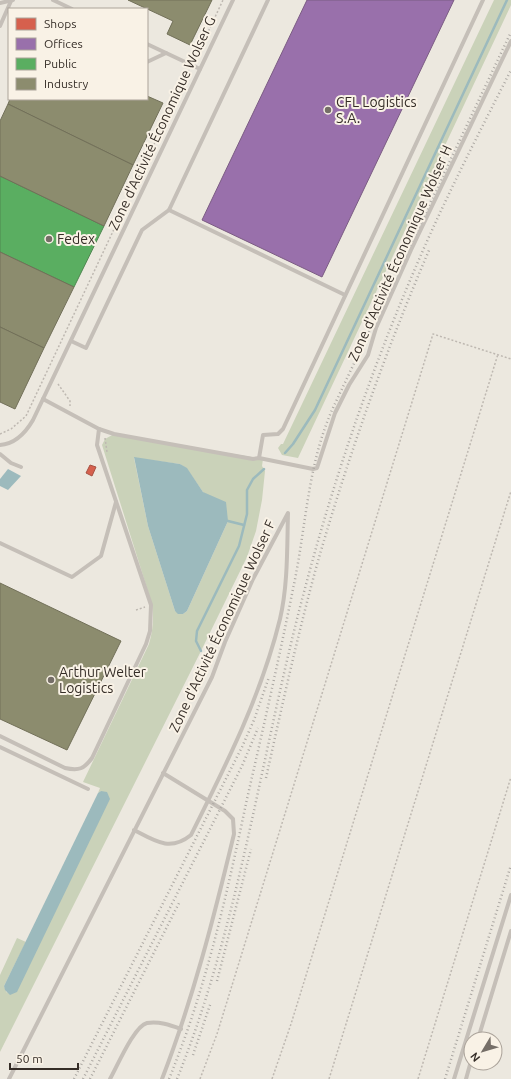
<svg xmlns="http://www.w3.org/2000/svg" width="511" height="1079" font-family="Ubuntu,sans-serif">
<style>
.green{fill:#cad2b9;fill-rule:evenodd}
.water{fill:#9cbabd}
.shops{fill:#d6604d;stroke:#a65142}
.offices{fill:#9970ab;stroke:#7b5c83}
.public{fill:#5aae61;stroke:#4f8750}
.industry{fill:#8c8c6e;stroke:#727059}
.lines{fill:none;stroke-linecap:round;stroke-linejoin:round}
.stream{stroke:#9cbabd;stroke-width:2.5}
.path{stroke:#beb8b1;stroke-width:1.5;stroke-dasharray:2 2;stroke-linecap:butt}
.service{stroke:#c5bfb8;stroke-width:4}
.rail{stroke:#aca8a3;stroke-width:2.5;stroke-dasharray:1 3;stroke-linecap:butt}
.poi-dot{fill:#756e67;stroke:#f9f2e6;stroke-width:1.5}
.labels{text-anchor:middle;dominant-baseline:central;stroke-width:4;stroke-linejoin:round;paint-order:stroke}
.poi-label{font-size:14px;fill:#352d27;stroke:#f9f2e6;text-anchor:start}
.street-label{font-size:14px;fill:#352d27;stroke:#f9f2e6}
</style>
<rect width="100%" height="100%" fill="#ece8df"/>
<g class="green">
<path d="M 494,0 L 511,0 L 511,5 L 298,458 L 282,455 L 278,448 L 281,444 L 283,444 Z"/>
<path d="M 114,434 L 263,459 L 262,466 L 265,471 L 262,500 L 256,531 L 247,557 L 201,651 L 0,1052 L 0,975 L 17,938 L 26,942 L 4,986 L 7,993 L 101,791 L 98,793 L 100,788 L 83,782 L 149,644 C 153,630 154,619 152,604 L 102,445 L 105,439 ZM 134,458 L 180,464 L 187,469 L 203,492 L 228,521 L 187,611 L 183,614 L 175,611 L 148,526 Z"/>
</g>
<g class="water">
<path d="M 134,457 L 180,464 L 187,468 L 203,492 L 226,502 L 228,521 L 187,611 L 183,614 L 178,614 L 175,611 L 148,526 Z"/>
<path d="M 8,469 L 21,476 L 8,490 L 0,486 L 0,479 Z"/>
<path d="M 101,791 L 107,792 L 110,799 L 17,992 L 10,995 L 5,990 L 4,986 L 98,793 Z"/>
</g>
<path class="shops" d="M 90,465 L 96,467 L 92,476 L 86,473 Z"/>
<path class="offices" d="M 307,0 L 454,0 L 322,277 L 202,220 Z"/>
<path class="public" d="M 0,176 L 104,226 L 74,287 L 0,252 Z"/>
<g class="industry">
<path d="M 128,0 L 212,0 L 190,45 L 167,34 L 173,21 Z"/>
<path d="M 147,96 L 163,103 L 133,165 L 8,104 L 10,99 L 147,99 Z"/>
<path d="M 8,104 L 133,165 L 104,226 L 0,176 L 0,121 Z"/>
<path d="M 0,252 L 74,287 L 44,348 L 0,327 Z"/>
<path d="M 0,327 L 44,348 L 15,409 L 0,402 Z"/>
<path d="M 0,583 L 121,641 L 67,750 L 0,719 Z"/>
</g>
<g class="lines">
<g class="stream">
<path d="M 285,453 L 293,444 L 315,410 L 507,0"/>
<path d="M 228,521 L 244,525"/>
<path d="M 201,651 L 196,641 L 197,631 L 239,546 L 247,514 L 247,490 L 253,479 L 264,469"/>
</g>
<g class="path">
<path d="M 195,60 L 223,0"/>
<path d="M 58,384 L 70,401 L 70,406"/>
<path d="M 0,434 L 11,429 L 26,416 L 189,70"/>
<path d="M 105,438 L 107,452"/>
<path d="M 136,610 L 145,607"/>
<path d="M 200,1079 L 217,1034 L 433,334 L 511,359"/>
<path d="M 272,1079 L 291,1024 L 498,354"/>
<path d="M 329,1079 L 511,491"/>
<path d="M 418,1079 L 511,777"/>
</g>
<g class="service">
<path d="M 53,0 L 72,9"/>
<path d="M 0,3 L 13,0"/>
<path d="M 0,26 L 11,1"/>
<path d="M 147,44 L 200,69"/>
<path d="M 147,62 L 166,53"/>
<path d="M 169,210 L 345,295"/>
<path d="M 71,341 L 86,348 L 142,230 L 169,210 L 268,0"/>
<path d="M 43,399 L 99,429 L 114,434 L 253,459 L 259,458 L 313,469 L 317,468 L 335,413 L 349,385 L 368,355 L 376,328 L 411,250 L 511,41"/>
<path d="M 0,445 C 16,444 26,432 33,420 L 233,0"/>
<path d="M 0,454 L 11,463 L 21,467"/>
<path d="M 259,458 L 263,435 L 278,434 L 283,429 L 483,0"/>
<path d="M 0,543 L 72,577 L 101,556 L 116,502"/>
<path d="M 0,736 L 65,768 C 79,771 84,769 92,758 L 146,644 L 150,631 L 151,605 L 97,445 L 99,429"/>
<path d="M 0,747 L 88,789"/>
<path d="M 478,1039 L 511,931"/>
<path d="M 9,1079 L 212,677 L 225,642 L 253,579 L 288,513 C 287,548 288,585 280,619 C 261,696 226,765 191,835 C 170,852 155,841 134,830"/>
<path d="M 110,1079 C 117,1067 134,1026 147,1023 C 159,1021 170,1025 181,1029"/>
<path d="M 162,1079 C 193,999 214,917 234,834 L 233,819 L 225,811 L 163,773"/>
<path d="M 454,1079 L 511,895"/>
<path d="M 466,1079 L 471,1061"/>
</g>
<g class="rail">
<path d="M 266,778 C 282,706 298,633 318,561 C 349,454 386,350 430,248"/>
<path d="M 217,981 L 251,849"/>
<path d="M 193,1055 L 211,1002"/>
<path d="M 74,1079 L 242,747 L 254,720 L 269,677"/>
<path d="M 83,1079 L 242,766 L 258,728"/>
<path d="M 90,1079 L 179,903"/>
<path d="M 169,1079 C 206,989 227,894 247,799 C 263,729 279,659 293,589 C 306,529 307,467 332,410 L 511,32"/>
<path d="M 177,1079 C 240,923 261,753 304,592 C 335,474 375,359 424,248 C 451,187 481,129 511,70"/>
<path d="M 445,1079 L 511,865"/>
</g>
</g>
<g class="poi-dot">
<circle cx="328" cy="110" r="4"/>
<circle cx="49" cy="239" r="4"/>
<circle cx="51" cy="680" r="4"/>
</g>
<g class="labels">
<g class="poi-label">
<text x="336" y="102">CFL Logistics<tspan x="336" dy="16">S.A.</tspan></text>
<text x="57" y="239">Fedex</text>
<text x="59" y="672">Arthur Welter<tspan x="59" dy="16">Logistics</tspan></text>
</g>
<g class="street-label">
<text transform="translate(162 123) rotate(-65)">Zone d'Activité Économique Wolser G</text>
<text transform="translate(400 253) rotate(-66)">Zone d'Activité Économique Wolser H</text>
<text transform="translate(222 626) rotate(-65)">Zone d'Activité Économique Wolser F</text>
</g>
</g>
<rect x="8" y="8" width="140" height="92" fill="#f9f2e6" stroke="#aba39a"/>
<rect x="16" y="18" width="20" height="12" fill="#d6604d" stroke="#aba39a"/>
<text x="44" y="28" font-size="12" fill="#352d27">Shops</text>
<rect x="16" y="38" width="20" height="12" fill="#9970ab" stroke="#aba39a"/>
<text x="44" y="48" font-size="12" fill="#352d27">Offices</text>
<rect x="16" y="58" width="20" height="12" fill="#5aae61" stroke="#aba39a"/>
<text x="44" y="68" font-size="12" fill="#352d27">Public</text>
<rect x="16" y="78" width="20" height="12" fill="#8c8c6e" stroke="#aba39a"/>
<text x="44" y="88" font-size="12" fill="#352d27">Industry</text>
<g transform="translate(483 1051) rotate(232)"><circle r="19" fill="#f9f2e6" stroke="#aba39a"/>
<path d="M0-3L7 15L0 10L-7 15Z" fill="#756e67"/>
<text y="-6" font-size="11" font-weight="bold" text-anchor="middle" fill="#352d27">N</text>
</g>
<path d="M10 1063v6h68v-6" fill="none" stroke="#352d27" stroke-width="2"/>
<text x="16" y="1063" font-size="12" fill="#352d27" stroke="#f9f2e6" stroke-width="3" paint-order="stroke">50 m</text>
</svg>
